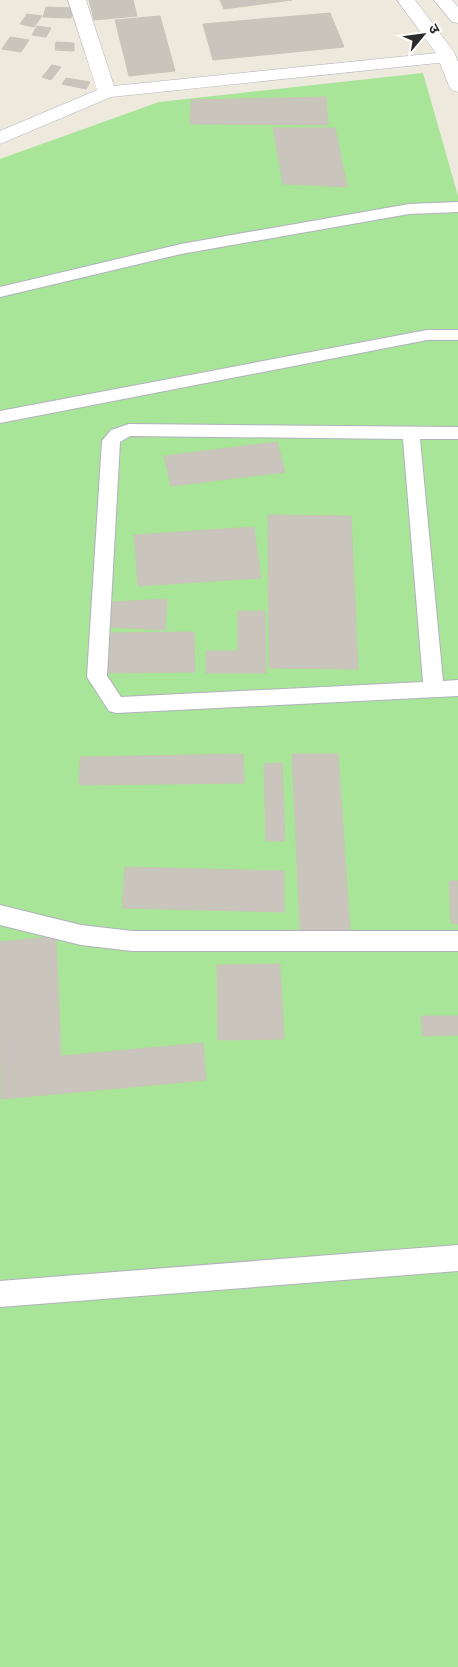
<svg xmlns="http://www.w3.org/2000/svg" width="458" height="1667" font-family="'Titillium Web','Noto Sans Devanagari',sans-serif">
<style>
.green{fill:#a8e598}
.building{fill:#c9c5bd;stroke:#c9c5b6}
.lines{fill:none;stroke-linecap:round;stroke-linejoin:round}
.service-casing{stroke:#b1b1bf;stroke-width:2}
.minor-casing{stroke:#b1b1bf;stroke-width:1}
.secondary-casing{stroke:#b1b1bf;stroke-width:1}
.service{fill:#fff;fill-rule:evenodd}
.minor{fill:#fff;fill-rule:evenodd}
.secondary{fill:#fff;fill-rule:evenodd}
</style>
<rect width="100%" height="100%" fill="#ede9dd"/>
<path class="green" d="M 423,73 L 458,196 L 458,1667 L 0,1667 L 0,159 L 159,102 Z"/>
<g class="building">
<path d="M 89,0 L 133,0 L 137,16 L 94,20 Z"/>
<path d="M 220,0 L 292,0 L 224,9 Z"/>
<path d="M 46,7 L 74,8 L 71,18 L 43,17 Z"/>
<path d="M 330,13 L 344,47 L 213,60 L 203,24 Z"/>
<path d="M 27,14 L 42,16 L 34,27 L 20,24 Z"/>
<path d="M 160,16 L 175,71 L 129,76 L 115,20 Z"/>
<path d="M 37,26 L 51,28 L 46,37 L 32,35 Z"/>
<path d="M 10,37 L 29,40 L 21,52 L 2,49 Z"/>
<path d="M 56,42 L 74,43 L 74,51 L 55,50 Z"/>
<path d="M 52,65 L 61,67 L 51,80 L 42,77 Z"/>
<path d="M 66,78 L 90,82 L 86,89 L 62,84 Z"/>
<path d="M 326,97 L 328,125 L 190,124 L 191,100 Z"/>
<path d="M 273,128 L 335,128 L 347,187 L 283,184 Z"/>
<path d="M 277,442 L 285,472 L 171,486 L 164,456 Z"/>
<path d="M 268,515 L 351,516 L 358,669 L 269,668 Z"/>
<path d="M 254,527 L 261,578 L 138,586 L 134,535 Z"/>
<path d="M 167,599 L 165,630 L 110,627 L 113,602 Z"/>
<path d="M 238,611 L 265,611 L 266,673 L 206,673 L 206,651 L 238,651 Z"/>
<path d="M 194,632 L 195,672 L 104,673 L 106,633 Z"/>
<path d="M 243,754 L 244,783 L 79,785 L 80,757 Z"/>
<path d="M 292,754 L 338,754 L 350,930 L 300,930 Z"/>
<path d="M 282,763 L 285,841 L 266,841 L 264,764 Z"/>
<path d="M 125,867 L 284,871 L 284,912 L 122,908 Z"/>
<path d="M 449,881 L 458,881 L 458,924 L 451,923 Z"/>
<path d="M 56,936 L 61,1056 L 203,1043 L 206,1080 L 1,1099 L 0,942 Z"/>
<path d="M 280,964 L 284,1039 L 218,1040 L 217,965 Z"/>
<path d="M 421,1016 L 458,1016 L 458,1035 L 423,1036 Z"/>
</g>
<g class="lines">
<g class="service-casing">
<g id="service">
<path d="M 458,202 L 458,212 L 409,214 L 181,254 L 0,297 L 0,287 L 181,244 L 409,204 Z"/>
<path d="M 427,330 L 458,330 L 458,340 L 427,340 L 0,423 L 0,411 Z"/>
<path d="M 129,424 L 458,427 L 458,439 L 420,439 L 443,681 L 458,680 L 458,696 L 116,713 L 109,711 L 87,677 L 102,441 L 111,430 ZM 130,436 L 403,439 L 423,682 L 121,697 L 107,676 L 120,442 Z"/>
<path d="M 0,905 L 81,925 L 132,931 L 458,931 L 458,951 L 132,951 L 81,945 L 0,925 Z"/>
<path d="M 458,1245 L 458,1271 L 0,1307 L 0,1281 Z"/>
</g>
</g>
<g class="minor-casing">
<path id="minor" d="M 68,0 L 86,0 L 114,86 L 447,52 L 453,53 L 456,57 L 453,61 L 447,62 L 111,97 L 0,144 L 0,131 L 97,90 Z"/>
</g>
<g class="secondary-casing">
<g id="secondary">
<path d="M 397,0 L 415,0 L 454,52 L 458,62 L 458,92 L 452,90 L 449,86 L 436,53 Z"/>
<path d="M 434,0 L 452,0 L 458,7 L 458,23 L 452,22 Z"/>
</g>
</g>
<use href="#service" class="service"/>
<use href="#minor" class="minor"/>
<use href="#secondary" class="secondary"/>
</g>
<g transform="translate(423 35) rotate(61)" stroke="#ffffff" stroke-width="4" paint-order="stroke">
<path d="M0-4L9 19L0 12L-9 19Z" fill="#2b2b2b"/>
<text y="-8" font-size="14" font-weight="bold" text-anchor="middle" fill="#2b2b2b">उ</text>
</g>
</svg>
